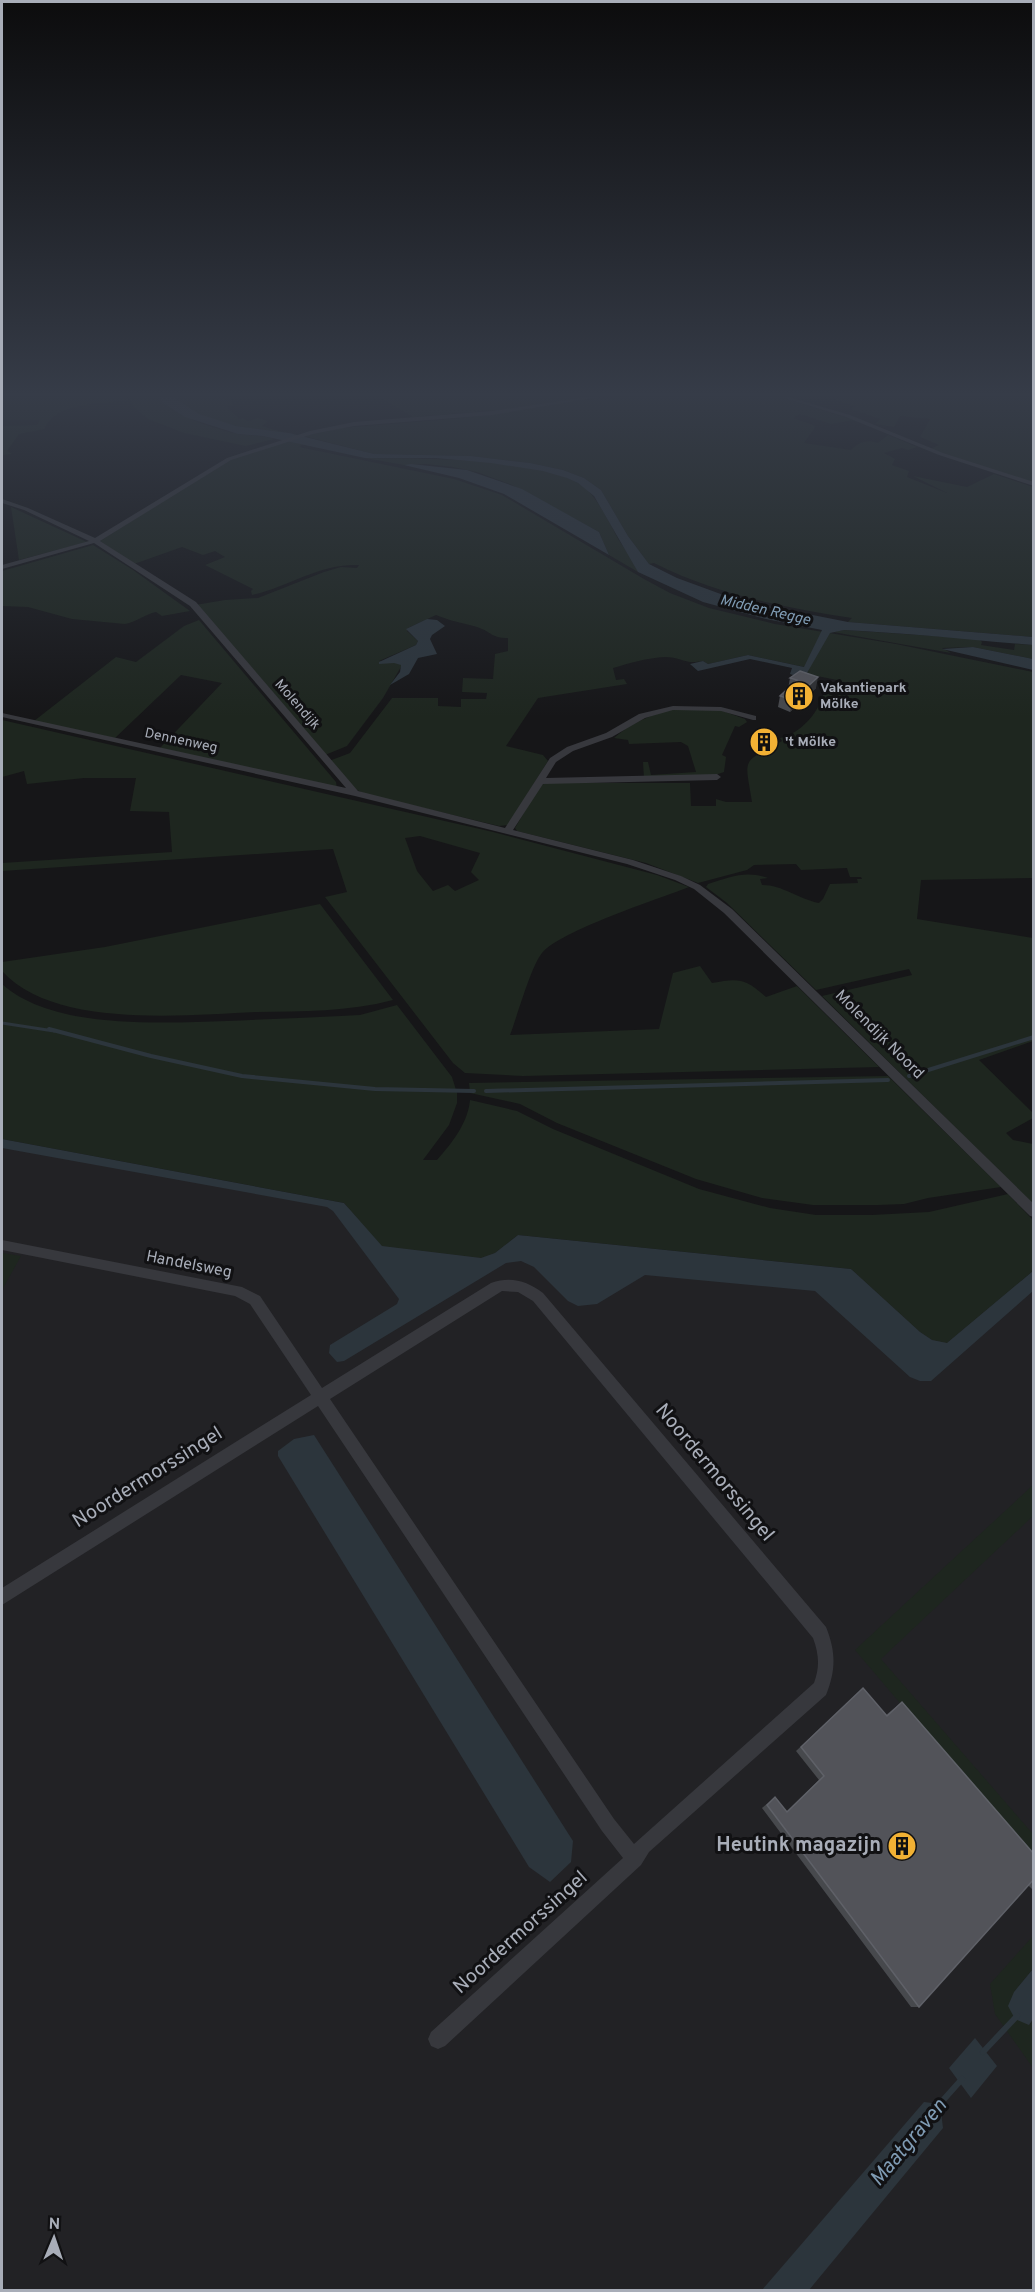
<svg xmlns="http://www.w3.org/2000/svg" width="1035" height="2292" font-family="Overpass,sans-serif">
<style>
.built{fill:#222225}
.green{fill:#1e261f;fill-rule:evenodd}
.water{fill:#2c353c}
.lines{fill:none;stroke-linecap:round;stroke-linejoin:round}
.stream-far2{stroke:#2c353c;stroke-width:3}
.stream-far1{stroke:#2c353c;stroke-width:4}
.stream{stroke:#2c353c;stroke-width:6}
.minor{fill:#37383d;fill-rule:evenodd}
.wall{fill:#47494d}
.shaded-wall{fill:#2f3033}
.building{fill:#525359;stroke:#5f6168;stroke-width:1.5}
.labels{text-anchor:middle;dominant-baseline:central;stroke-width:6;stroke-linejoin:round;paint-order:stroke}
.far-poi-label{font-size:14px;font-weight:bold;fill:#a8adb8;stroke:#111113;text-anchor:start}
.far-street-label{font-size:14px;fill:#a8adb8;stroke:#111113}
.far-water-label{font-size:15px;font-style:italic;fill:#7f9bb3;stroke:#111113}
.street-label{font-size:16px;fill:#a8adb8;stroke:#111113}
.near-street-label{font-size:20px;fill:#a8adb8;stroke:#111113}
.near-poi-label{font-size:20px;font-weight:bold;fill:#a8adb8;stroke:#111113;text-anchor:end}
.near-water-label{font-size:21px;font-style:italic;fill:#7f9bb3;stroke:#111113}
</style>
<rect width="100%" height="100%" fill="#161618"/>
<path class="built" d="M 2,1145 L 337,1206 L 522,1248 L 1033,1282 L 1033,2290 L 2,2290 Z"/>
<g class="green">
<path d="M 2,397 L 127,397 L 128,400 C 104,404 53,402 45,429 L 19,434 L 7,451 L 12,454 L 2,455 L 2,426 L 37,425 L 40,420 L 2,420 Z"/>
<path d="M 129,397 L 159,397 C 172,416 215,429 238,434 C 250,436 262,435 274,439 L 246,446 L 184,433 L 148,419 L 134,407 Z"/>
<path d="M 173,397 L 209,397 L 232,400 L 233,406 L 226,406 L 239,419 L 243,418 L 248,421 L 258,418 L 268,421 L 262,426 L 282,432 C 244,428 203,424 173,397 Z"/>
<path d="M 380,397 L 587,397 L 507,409 L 413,417 Z"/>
<path d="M 625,397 L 779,397 L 854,420 L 831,424 L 800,414 L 793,418 L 816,426 L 804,443 L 851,450 C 859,442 867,439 878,443 L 888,435 L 917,447 L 908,450 L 902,448 L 884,453 L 895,459 L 892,465 L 909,471 L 907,477 L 947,493 L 913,476 L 967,487 L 994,474 L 1033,487 L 1033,637 L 848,622 L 852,618 C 783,607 717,595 654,563 L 649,564 L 628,536 L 601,490 L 584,478 L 563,470 L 530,463 L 471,456 L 374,454 L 304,436 L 341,428 L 464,418 L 560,402 Z"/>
<path d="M 839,397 L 1033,397 L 1033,483 L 930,449 L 939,445 L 920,437 L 930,419 L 900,416 L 894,427 L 875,424 L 880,419 L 851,409 L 855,406 L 835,400 Z"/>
<path d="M 287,441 L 303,444 L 299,447 L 454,479 L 502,495 L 644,579 L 670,593 L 709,608 L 775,624 L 896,644 L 1033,672 L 1033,878 L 921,880 L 917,919 L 1033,938 L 1033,1041 L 979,1060 L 1033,1113 L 1033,1118 L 1006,1133 L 1013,1140 L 1033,1144 L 1033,1204 L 822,996 L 912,975 L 909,969 L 816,990 L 727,903 L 706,887 L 708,884 C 730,877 746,870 768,878 L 760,879 L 762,885 C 783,885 798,899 819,903 L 823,899 L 830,884 L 858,883 L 857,879 L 862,879 L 861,877 L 850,877 L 847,868 L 801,870 L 796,864 L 754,865 L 747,870 L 698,883 L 646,863 L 517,831 L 515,828 L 540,785 L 547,783 L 690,783 L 691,806 L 716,806 L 716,799 L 726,802 L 752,802 C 745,757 740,764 782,741 L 780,738 C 795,735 810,722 818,707 C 821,700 821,696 828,690 L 843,694 L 835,689 L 837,680 L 807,674 L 809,668 L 748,655 L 708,664 L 703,661 C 685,665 681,657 665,657 C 647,658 630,663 613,668 L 616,680 L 624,679 L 627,684 L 538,698 L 506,746 L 543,755 L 548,761 L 508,825 L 499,826 L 365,794 L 357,790 L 329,761 L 350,753 L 392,698 L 438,698 L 438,706 L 461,707 L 461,699 L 486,699 L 487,693 L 462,692 L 463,678 L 493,679 L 495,654 L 508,651 L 508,638 C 491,638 492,632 477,627 C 463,623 450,621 436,615 L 408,628 L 407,631 L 418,641 L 416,645 L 379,661 L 398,663 L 402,665 L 383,698 L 347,746 L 325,755 L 195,605 L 225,600 L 258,598 L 324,572 L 341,567 L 357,568 L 359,565 C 320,563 288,587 252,595 L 251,591 L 253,589 L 205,565 L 225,557 L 215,551 L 203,555 L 182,547 L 134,564 L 100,541 L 228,460 Z"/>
<path d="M 365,458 C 417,459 546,456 585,488 C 598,499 609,522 617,537 C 624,549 634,559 638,572 L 609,555 L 599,532 L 512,485 L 477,472 L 453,467 L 426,464 L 404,465 Z"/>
<path d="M 11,507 L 87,542 L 19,560 Z"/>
<path d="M 93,545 L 133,570 L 190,611 L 162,616 L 156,612 C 145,614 137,622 125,624 L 72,619 L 28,607 L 2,606 L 2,571 Z"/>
<path d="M 199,620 L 336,782 L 337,788 L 160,748 L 222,683 L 181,675 L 115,738 L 34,721 L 116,657 L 136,662 L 184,626 Z"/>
<path d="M 844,630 L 979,639 L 982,642 L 981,645 L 1014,650 L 1015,644 L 1033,645 L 1033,659 L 973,647 L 942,648 L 951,653 L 833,632 Z"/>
<path d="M 675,709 L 717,709 L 745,719 L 747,722 L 739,727 L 735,726 L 722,755 L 726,757 L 724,772 L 709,777 L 644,779 L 643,762 L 648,762 L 651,775 L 696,772 L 688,746 L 681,742 L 629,744 L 628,740 L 614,738 C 632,722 651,715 675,709 Z"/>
<path d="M 2,720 L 493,832 L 657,875 L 689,887 C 658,899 560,931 542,953 C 531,966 517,1017 510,1035 L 659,1029 L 673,973 L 700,966 L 712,983 C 738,978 745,978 766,997 L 797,986 L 879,1067 L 523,1076 L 465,1073 L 453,1063 L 325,897 L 347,892 L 333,849 L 2,871 L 2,863 L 172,852 L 169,812 L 130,811 L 136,778 L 84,778 L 27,784 L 24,771 L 2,777 ZM 420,836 L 480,853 L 471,872 L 479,880 L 455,891 L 448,885 L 433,891 L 417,871 L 405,838 Z"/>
<path d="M 320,904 L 393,1000 C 348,1012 303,1011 257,1012 C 185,1015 54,1029 2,971 L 2,962 L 105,947 Z"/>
<path d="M 2,984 C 53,1030 162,1023 227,1021 C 265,1019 303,1018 341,1016 L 360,1015 L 397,1005 L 452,1077 L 457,1093 L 457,1103 L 449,1125 L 423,1160 L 437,1160 C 452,1143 468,1123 470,1100 L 517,1111 L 553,1129 L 699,1189 L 770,1208 L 816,1215 L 872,1215 L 929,1212 L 1008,1194 L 1033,1220 L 1033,1271 L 947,1343 L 932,1340 L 920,1332 L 851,1269 L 518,1235 L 495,1253 L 481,1258 L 381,1246 L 344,1203 L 2,1139 Z"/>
<path d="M 888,1076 L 1001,1187 L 928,1198 L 904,1204 L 878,1205 L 813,1205 L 762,1198 L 696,1179 L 557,1123 L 520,1104 L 470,1093 L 469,1083 Z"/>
<path d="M 2,1253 L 21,1256 L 2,1290 Z"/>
<path d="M 1033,1485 L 1033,1516 L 881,1659 L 1033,1834 L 1033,1860 L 855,1650 Z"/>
<path d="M 1033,1936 L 1033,1969 L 1014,1992 L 1029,2025 L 1033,2019 L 1033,2068 L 995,2014 L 990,1984 Z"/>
</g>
<g class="water">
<path d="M 159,397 L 173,397 L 199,414 L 236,426 L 289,433 L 374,454 L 471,456 L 530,463 L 563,470 L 584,478 L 601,490 L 628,536 L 649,564 L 677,578 L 737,600 L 848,622 L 1033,637 L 1033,645 C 971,640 908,633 844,630 L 830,633 L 807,673 L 808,678 L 804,679 L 790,674 L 792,668 L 750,659 L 698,671 L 690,664 L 703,661 L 708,664 L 748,655 L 804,667 L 822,630 L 766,619 L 703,602 L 638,572 L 594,496 L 578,483 L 567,478 L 543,471 L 491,463 L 436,458 L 365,458 L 263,436 L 238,434 L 185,417 L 163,403 Z"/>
<path d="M 411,464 L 467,470 L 522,489 L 599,532 L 609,555 L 504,494 L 459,478 L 404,465 Z"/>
<path d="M 427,619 L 437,620 L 445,626 L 432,635 L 430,639 L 437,654 L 418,658 L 409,674 L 390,685 L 400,672 L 401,665 L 394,663 L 379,664 L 379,662 L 416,645 L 418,641 L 406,629 Z"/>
<path d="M 973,647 L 1033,659 L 1033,670 L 942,649 Z"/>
<path d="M 2,1139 L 344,1203 L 382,1246 L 481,1258 L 495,1253 L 518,1235 L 851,1269 L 920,1332 L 932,1340 L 947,1343 L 1033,1271 L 1033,1291 L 931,1381 L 920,1381 L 910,1377 L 815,1291 L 645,1275 L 597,1304 L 578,1306 L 568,1301 L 534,1267 L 521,1261 L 506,1263 L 344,1361 L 337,1362 L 329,1353 L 330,1345 L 397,1304 L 399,1299 L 333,1211 L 327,1207 L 2,1148 Z"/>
<path d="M 314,1435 L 573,1841 L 571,1862 L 550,1882 L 529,1867 L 278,1456 L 278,1451 L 294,1439 Z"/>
<path d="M 1033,1969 L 1033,2019 L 1029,2025 L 1015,2019 L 1008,2006 L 1014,1992 Z"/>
<path d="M 975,2038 L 997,2066 L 971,2098 L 949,2068 Z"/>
<path d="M 924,2102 L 940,2104 L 943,2128 L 809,2290 L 762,2290 Z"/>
</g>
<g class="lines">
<path class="stream-far2" d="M 2,1023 L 54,1031"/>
<g class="stream-far1">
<path d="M 49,1029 L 151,1056 L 242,1076 L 375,1089 L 474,1091"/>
<path d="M 909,1076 L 1034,1037"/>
<path d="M 486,1091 L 888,1080"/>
</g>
<g class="stream">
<path d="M 983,2052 L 1017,2016"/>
<path d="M 937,2107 L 962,2079"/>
</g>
<g class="minor">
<path d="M 587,397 L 598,397 L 492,415 L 354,426 L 313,434 L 231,460 L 100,541 L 196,602 L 358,791 L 505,828 L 550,758 L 567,747 L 606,733 L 639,714 L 673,706 L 721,707 L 756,716 L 756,720 L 753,720 L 721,711 L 673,710 L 645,718 L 612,737 L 573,751 L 556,762 L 546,778 L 717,774 L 721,777 L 717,780 L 543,784 L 513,830 L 633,860 L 681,876 L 700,885 L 732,909 L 1034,1204 L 1034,1217 L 1030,1216 L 724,913 L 694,889 L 675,880 L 627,864 L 355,796 L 2,717 L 2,713 L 346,788 L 190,606 L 94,543 L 2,569 L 2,565 L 89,541 L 24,510 L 2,503 L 2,499 L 28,508 L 95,538 L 227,458 L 310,431 L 354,422 L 492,411 Z"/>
<path d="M 781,397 L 788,397 L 850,415 L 943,453 L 1034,482 L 1034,486 L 939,455 L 846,417 Z"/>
<path d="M 2,1240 L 242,1287 L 260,1296 L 322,1388 L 491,1283 C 511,1276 527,1281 543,1293 L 826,1627 C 836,1652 836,1670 826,1695 L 649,1852 L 641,1865 L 445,2046 L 438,2049 L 431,2046 L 428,2039 L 431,2032 L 623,1858 L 602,1831 L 318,1406 L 2,1605 L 2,1588 L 311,1395 L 250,1304 L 235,1296 L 2,1250 ZM 502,1291 L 518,1292 L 533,1301 L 813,1638 C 819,1654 820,1667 814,1683 L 634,1844 L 614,1819 L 330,1399 Z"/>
</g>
</g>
<g class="wall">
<path d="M 800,671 L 816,688 L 790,712 L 778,707 L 780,696 L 788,689 L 790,678 Z"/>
<path d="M 863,1688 L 886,1715 L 902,1702 L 1034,1854 L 1034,1891 L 1028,1885 L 919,2007 L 911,2007 L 762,1808 L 775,1797 L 786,1812 L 819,1780 L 796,1751 Z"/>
</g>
<path class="shaded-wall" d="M 818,677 L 816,688 L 790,712 L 793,700 Z"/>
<g class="building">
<path d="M 800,671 L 818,677 L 793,700 L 780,696 L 797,680 L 790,678 Z"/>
<path d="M 863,1688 L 887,1716 L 902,1702 L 1034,1854 L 1034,1879 L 919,2007 L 767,1805 L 775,1797 L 787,1812 L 824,1776 L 801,1747 Z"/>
</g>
<linearGradient id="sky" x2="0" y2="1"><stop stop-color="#0c0c0d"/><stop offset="0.55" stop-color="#363c48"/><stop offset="1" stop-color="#363c48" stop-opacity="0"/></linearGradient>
<rect width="1035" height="717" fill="url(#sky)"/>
<defs>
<g id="building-disc" transform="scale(1.5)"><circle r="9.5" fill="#f2b134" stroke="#111113"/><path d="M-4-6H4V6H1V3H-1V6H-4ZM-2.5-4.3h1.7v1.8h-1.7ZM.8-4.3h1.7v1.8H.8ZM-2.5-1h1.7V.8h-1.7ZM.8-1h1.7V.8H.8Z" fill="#111"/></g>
</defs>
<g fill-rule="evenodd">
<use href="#building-disc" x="799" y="696"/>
<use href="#building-disc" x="764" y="742"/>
<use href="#building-disc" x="902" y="1846"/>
</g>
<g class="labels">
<g class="far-poi-label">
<text x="820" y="688">Vakantiepark<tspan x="820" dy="16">Mölke</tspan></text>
<text x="785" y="742">'t Mölke</text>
</g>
<g class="far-street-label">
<text transform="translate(297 705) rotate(49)">Molendijk</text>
<text transform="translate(181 741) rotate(12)">Dennenweg</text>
</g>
<g class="far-water-label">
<text transform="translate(765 611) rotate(13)">Midden Regge</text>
</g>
<g class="street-label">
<text transform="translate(879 1035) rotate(45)">Molendijk Noord</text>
<text transform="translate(189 1265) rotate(11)">Handelsweg</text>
</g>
<g class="near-street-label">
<text transform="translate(714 1473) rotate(50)">Noordermorssingel</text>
<text transform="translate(148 1478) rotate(-32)">Noordermorssingel</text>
<text transform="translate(521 1933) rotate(-42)">Noordermorssingel</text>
</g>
<g class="near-poi-label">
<text x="881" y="1846">Heutink magazijn</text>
</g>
<g class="near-water-label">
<text transform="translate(909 2143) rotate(-50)">Maatgraven</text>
</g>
</g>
<rect width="1035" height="2292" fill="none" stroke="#a8adb8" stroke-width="6"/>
<g transform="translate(54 2238) rotate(2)" stroke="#111113" stroke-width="4.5" paint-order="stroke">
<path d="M0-4.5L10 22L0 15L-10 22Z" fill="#a8adb8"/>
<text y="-9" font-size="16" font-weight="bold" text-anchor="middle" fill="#a8adb8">N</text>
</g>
</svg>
